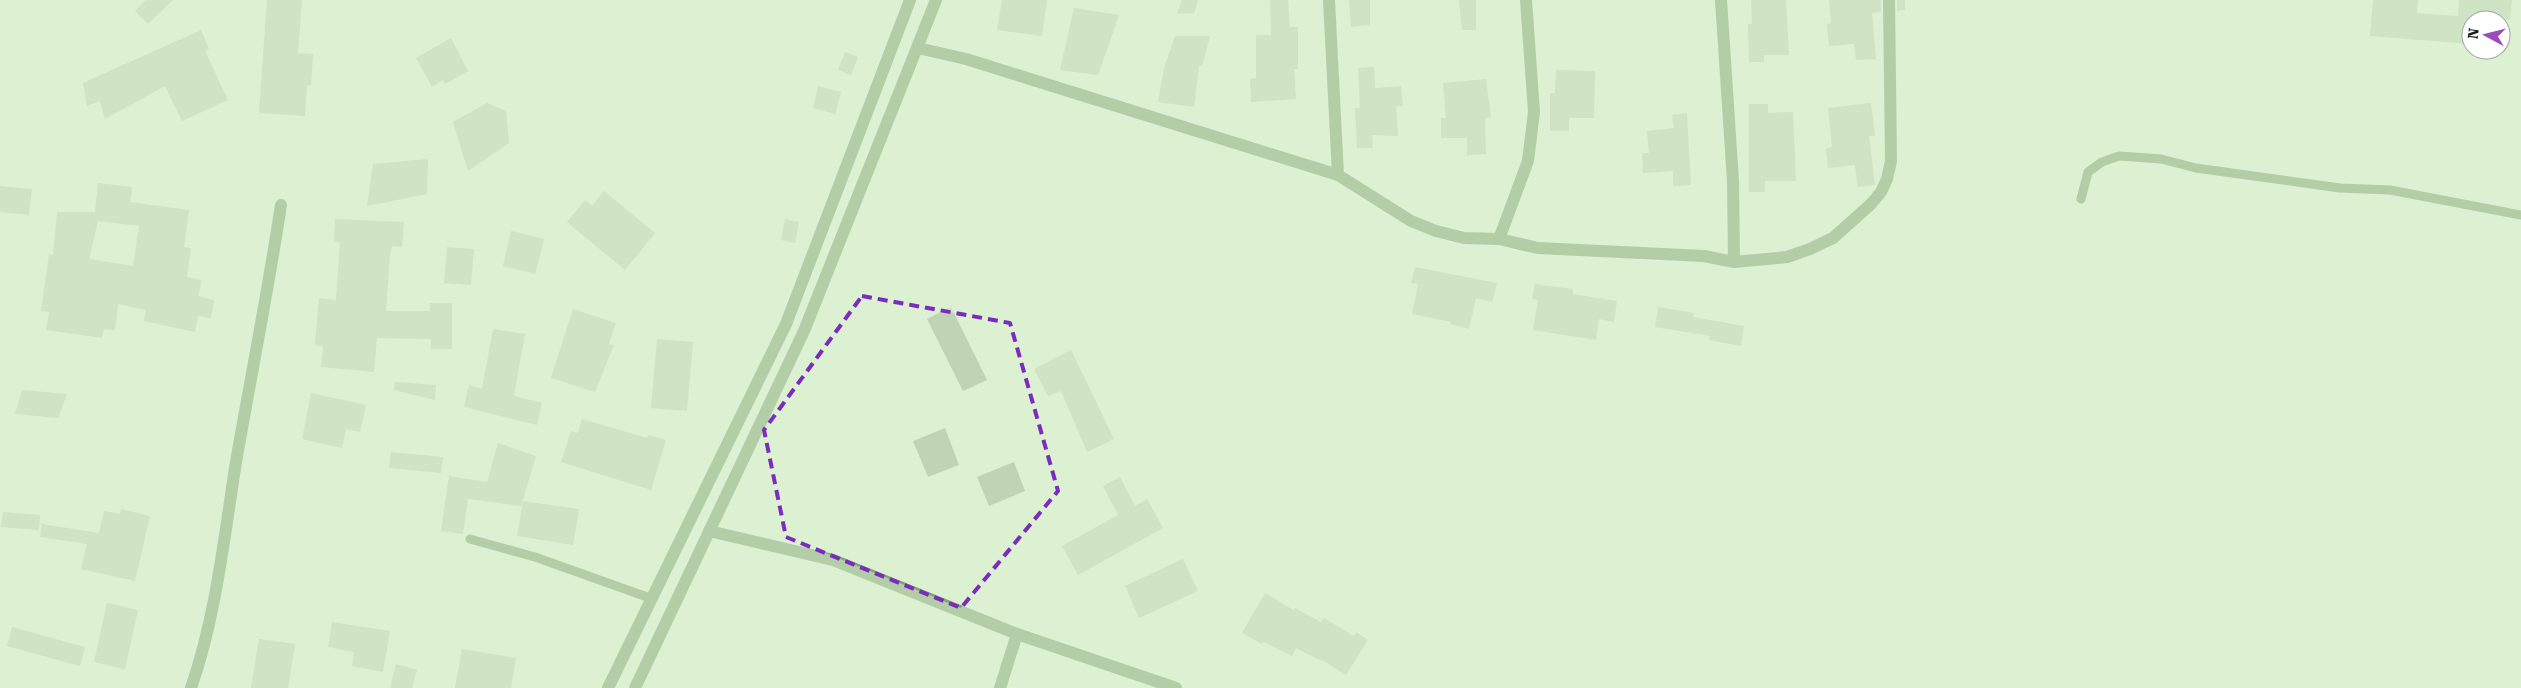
<svg xmlns="http://www.w3.org/2000/svg" width="2521" height="688" font-family="'Roboto Serif',serif">
<style>
.building{fill:#bfd4b5;fill-rule:evenodd}
.lines{fill:none;stroke-linecap:round;stroke-linejoin:round}
.service{stroke:#83a373;stroke-width:9}
.minor{stroke:#83a373;stroke-width:12}
.tertiary{stroke:#83a373;stroke-width:12}
.marked{fill:none;stroke:#7b2cbf;stroke-width:4;stroke-dasharray:10 6;stroke-linejoin:round}
</style>
<rect width="100%" height="100%" fill="#dbf1d1"/>
<g class="building">
<path d="M 146,0 L 173,0 L 148,24 L 135,11 Z"/>
<path d="M 267,0 L 302,0 L 298,53 L 313,54 L 311,86 L 307,85 L 305,116 L 259,113 Z"/>
<path d="M 1002,0 L 1047,0 L 1042,36 L 997,30 Z"/>
<path d="M 1182,0 L 1198,0 L 1194,13 L 1177,14 Z"/>
<path d="M 1270,0 L 1288,0 L 1290,27 L 1298,27 L 1298,69 L 1294,69 L 1296,99 L 1251,102 L 1250,79 L 1256,78 L 1256,35 L 1271,35 Z"/>
<path d="M 1349,0 L 1370,0 L 1370,25 L 1351,27 Z"/>
<path d="M 1459,0 L 1476,0 L 1476,30 L 1462,30 Z"/>
<path d="M 1751,0 L 1786,0 L 1789,55 L 1764,55 L 1764,62 L 1749,62 L 1748,24 L 1752,24 Z"/>
<path d="M 1829,0 L 1881,0 L 1881,12 L 1872,13 L 1876,59 L 1856,60 L 1854,44 L 1829,46 L 1827,24 L 1831,23 Z"/>
<path d="M 1897,0 L 1905,0 L 1905,10 L 1897,11 Z"/>
<path d="M 2373,0 L 2418,0 L 2417,13 L 2458,16 L 2459,0 L 2512,0 L 2510,20 L 2471,20 L 2471,44 L 2370,36 Z"/>
<path d="M 1074,8 L 1119,15 L 1098,75 L 1060,70 Z"/>
<path d="M 201,30 L 209,49 L 205,51 L 228,100 L 182,121 L 165,86 L 105,119 L 100,101 L 87,106 L 83,83 Z"/>
<path d="M 1175,36 L 1210,36 L 1202,66 L 1199,66 L 1194,107 L 1158,102 L 1164,68 Z"/>
<path d="M 451,38 L 468,71 L 445,84 L 443,80 L 432,87 L 416,58 Z"/>
<path d="M 845,52 L 858,57 L 851,75 L 838,70 Z"/>
<path d="M 1374,67 L 1375,88 L 1401,86 L 1403,106 L 1396,106 L 1398,136 L 1372,135 L 1373,148 L 1357,148 L 1355,108 L 1360,108 L 1358,68 Z"/>
<path d="M 1556,70 L 1595,71 L 1594,118 L 1569,118 L 1569,131 L 1550,131 L 1550,93 L 1555,93 Z"/>
<path d="M 1486,79 L 1491,117 L 1485,118 L 1486,154 L 1467,155 L 1467,138 L 1441,138 L 1441,118 L 1446,118 L 1443,83 Z"/>
<path d="M 818,86 L 841,92 L 835,114 L 813,108 Z"/>
<path d="M 487,103 L 506,111 L 509,143 L 468,171 L 453,122 Z"/>
<path d="M 1871,103 L 1875,136 L 1869,136 L 1875,185 L 1858,187 L 1855,165 L 1828,168 L 1826,148 L 1832,147 L 1828,108 Z"/>
<path d="M 1749,104 L 1768,104 L 1768,113 L 1793,112 L 1796,181 L 1765,181 L 1765,192 L 1749,192 Z"/>
<path d="M 1687,113 L 1691,185 L 1673,186 L 1673,171 L 1643,173 L 1642,153 L 1649,153 L 1647,131 L 1674,128 L 1672,115 Z"/>
<path d="M 428,159 L 427,194 L 367,206 L 373,164 Z"/>
<path d="M 98,183 L 132,187 L 130,202 L 189,210 L 184,247 L 191,248 L 187,277 L 202,280 L 198,296 L 214,300 L 211,318 L 198,316 L 195,332 L 144,321 L 146,310 L 118,304 L 115,330 L 104,329 L 102,338 L 46,330 L 49,312 L 41,311 L 49,254 L 53,255 L 57,212 L 95,212 ZM 98,221 L 139,226 L 133,266 L 89,259 Z"/>
<path d="M 0,186 L 32,189 L 29,215 L 0,212 Z"/>
<path d="M 604,191 L 655,233 L 625,270 L 567,222 L 585,200 L 592,206 Z"/>
<path d="M 335,219 L 404,222 L 402,247 L 392,246 L 390,254 L 386,311 L 430,311 L 430,303 L 452,303 L 452,349 L 431,349 L 431,339 L 377,338 L 374,372 L 321,367 L 323,346 L 315,345 L 319,298 L 336,300 L 340,242 L 334,241 Z"/>
<path d="M 785,219 L 799,222 L 795,243 L 781,240 Z"/>
<path d="M 511,231 L 544,239 L 535,274 L 503,266 Z"/>
<path d="M 447,247 L 474,249 L 471,285 L 444,283 Z"/>
<path d="M 1415,267 L 1497,283 L 1492,302 L 1476,298 L 1469,329 L 1450,324 L 1451,322 L 1412,314 L 1418,284 L 1411,283 Z"/>
<path d="M 1535,284 L 1573,289 L 1573,294 L 1617,301 L 1614,322 L 1599,319 L 1596,340 L 1533,330 L 1538,300 L 1532,299 Z"/>
<path d="M 951,307 L 987,380 L 963,391 L 927,319 Z"/>
<path d="M 1658,307 L 1694,313 L 1693,317 L 1744,326 L 1741,346 L 1709,340 L 1710,336 L 1655,327 Z"/>
<path d="M 573,309 L 616,323 L 609,344 L 614,345 L 595,392 L 551,378 Z"/>
<path d="M 493,329 L 525,334 L 514,396 L 542,403 L 537,425 L 464,407 L 469,385 L 482,389 Z"/>
<path d="M 657,339 L 693,342 L 687,411 L 651,408 Z"/>
<path d="M 1071,350 L 1114,439 L 1087,452 L 1061,391 L 1048,396 L 1034,369 Z"/>
<path d="M 395,382 L 436,385 L 435,400 L 394,390 Z"/>
<path d="M 22,390 L 67,394 L 58,418 L 15,414 Z"/>
<path d="M 311,393 L 366,405 L 360,432 L 346,429 L 342,448 L 302,439 Z"/>
<path d="M 582,419 L 647,438 L 648,435 L 666,440 L 651,490 L 561,462 L 571,431 L 578,433 Z"/>
<path d="M 945,428 L 959,465 L 928,477 L 913,441 Z"/>
<path d="M 498,443 L 536,456 L 521,506 L 468,499 L 463,534 L 441,531 L 449,476 L 487,482 Z"/>
<path d="M 391,452 L 443,457 L 441,473 L 389,468 Z"/>
<path d="M 1014,462 L 1025,491 L 989,506 L 977,477 Z"/>
<path d="M 1120,477 L 1135,506 L 1147,499 L 1163,528 L 1078,575 L 1062,546 L 1118,515 L 1103,486 Z"/>
<path d="M 523,501 L 579,509 L 573,545 L 517,536 Z"/>
<path d="M 121,509 L 150,516 L 135,581 L 81,569 L 87,544 L 40,537 L 42,524 L 99,533 L 104,511 L 120,514 Z"/>
<path d="M 3,512 L 40,515 L 39,530 L 1,527 Z"/>
<path d="M 1183,559 L 1198,591 L 1139,618 L 1125,586 Z"/>
<path d="M 1265,593 L 1293,610 L 1295,608 L 1321,622 L 1324,618 L 1354,636 L 1356,632 L 1368,640 L 1346,675 L 1322,660 L 1321,661 L 1296,648 L 1292,656 L 1264,642 L 1262,644 L 1242,633 Z"/>
<path d="M 107,603 L 138,610 L 125,669 L 94,662 Z"/>
<path d="M 332,622 L 390,631 L 383,672 L 352,666 L 354,652 L 328,647 Z"/>
<path d="M 12,627 L 85,647 L 80,666 L 7,646 Z"/>
<path d="M 259,639 L 295,644 L 288,688 L 251,688 Z"/>
<path d="M 462,649 L 516,658 L 511,688 L 455,688 Z"/>
<path d="M 396,664 L 417,670 L 412,688 L 390,688 Z"/>
</g>
<g class="lines">
<g class="service">
<path d="M 2081,199 L 2088,172 L 2102,162 L 2119,156 L 2161,159 L 2196,168 L 2340,188 L 2390,190 L 2521,215"/>
<path d="M 470,539 L 535,557 L 650,598"/>
</g>
<g class="minor">
<path d="M 1329,0 L 1338,175 L 1411,221 L 1436,231 L 1464,238 L 1499,239 L 1538,248 L 1704,256 L 1734,262 L 1787,257 L 1810,249 L 1833,238 L 1871,204 L 1881,192 L 1887,179 L 1891,161 L 1889,0"/>
<path d="M 1721,0 L 1733,181 L 1734,262"/>
<path d="M 918,48 L 966,59 L 1338,175"/>
<path d="M 1499,239 L 1528,161 L 1534,112 L 1526,0"/>
<path d="M 709,531 L 833,560 L 1017,634 L 1176,688"/>
<path d="M 191,688 C 216,616 224,538 236,462 C 251,376 268,291 281,205"/>
<path d="M 1000,688 L 1017,634"/>
</g>
<g class="tertiary">
<path d="M 608,688 L 786,324 L 910,0"/>
<path d="M 635,688 L 804,331 L 936,0"/>
</g>
</g>
<path d="M0 0H2521V688H0ZM 862,296 L 1010,323 L 1058,491 L 961,608 L 786,537 L 764,430 Z" fill="#dbf1d1" fill-opacity=".55" fill-rule="evenodd"/>
<path class="marked" d="M 862,296 L 1010,323 L 1058,491 L 961,608 L 786,537 L 764,430 Z"/>
<g transform="translate(2486 35) rotate(277)"><circle r="24" fill="#ffffff" stroke="#a2a5a1"/>
<path d="M0-4L9 19L0 12L-9 19Z" fill="#9c4bbb"/>
<text y="-8" font-size="14" font-weight="bold" text-anchor="middle" fill="#171e13">N</text>
</g>
</svg>
